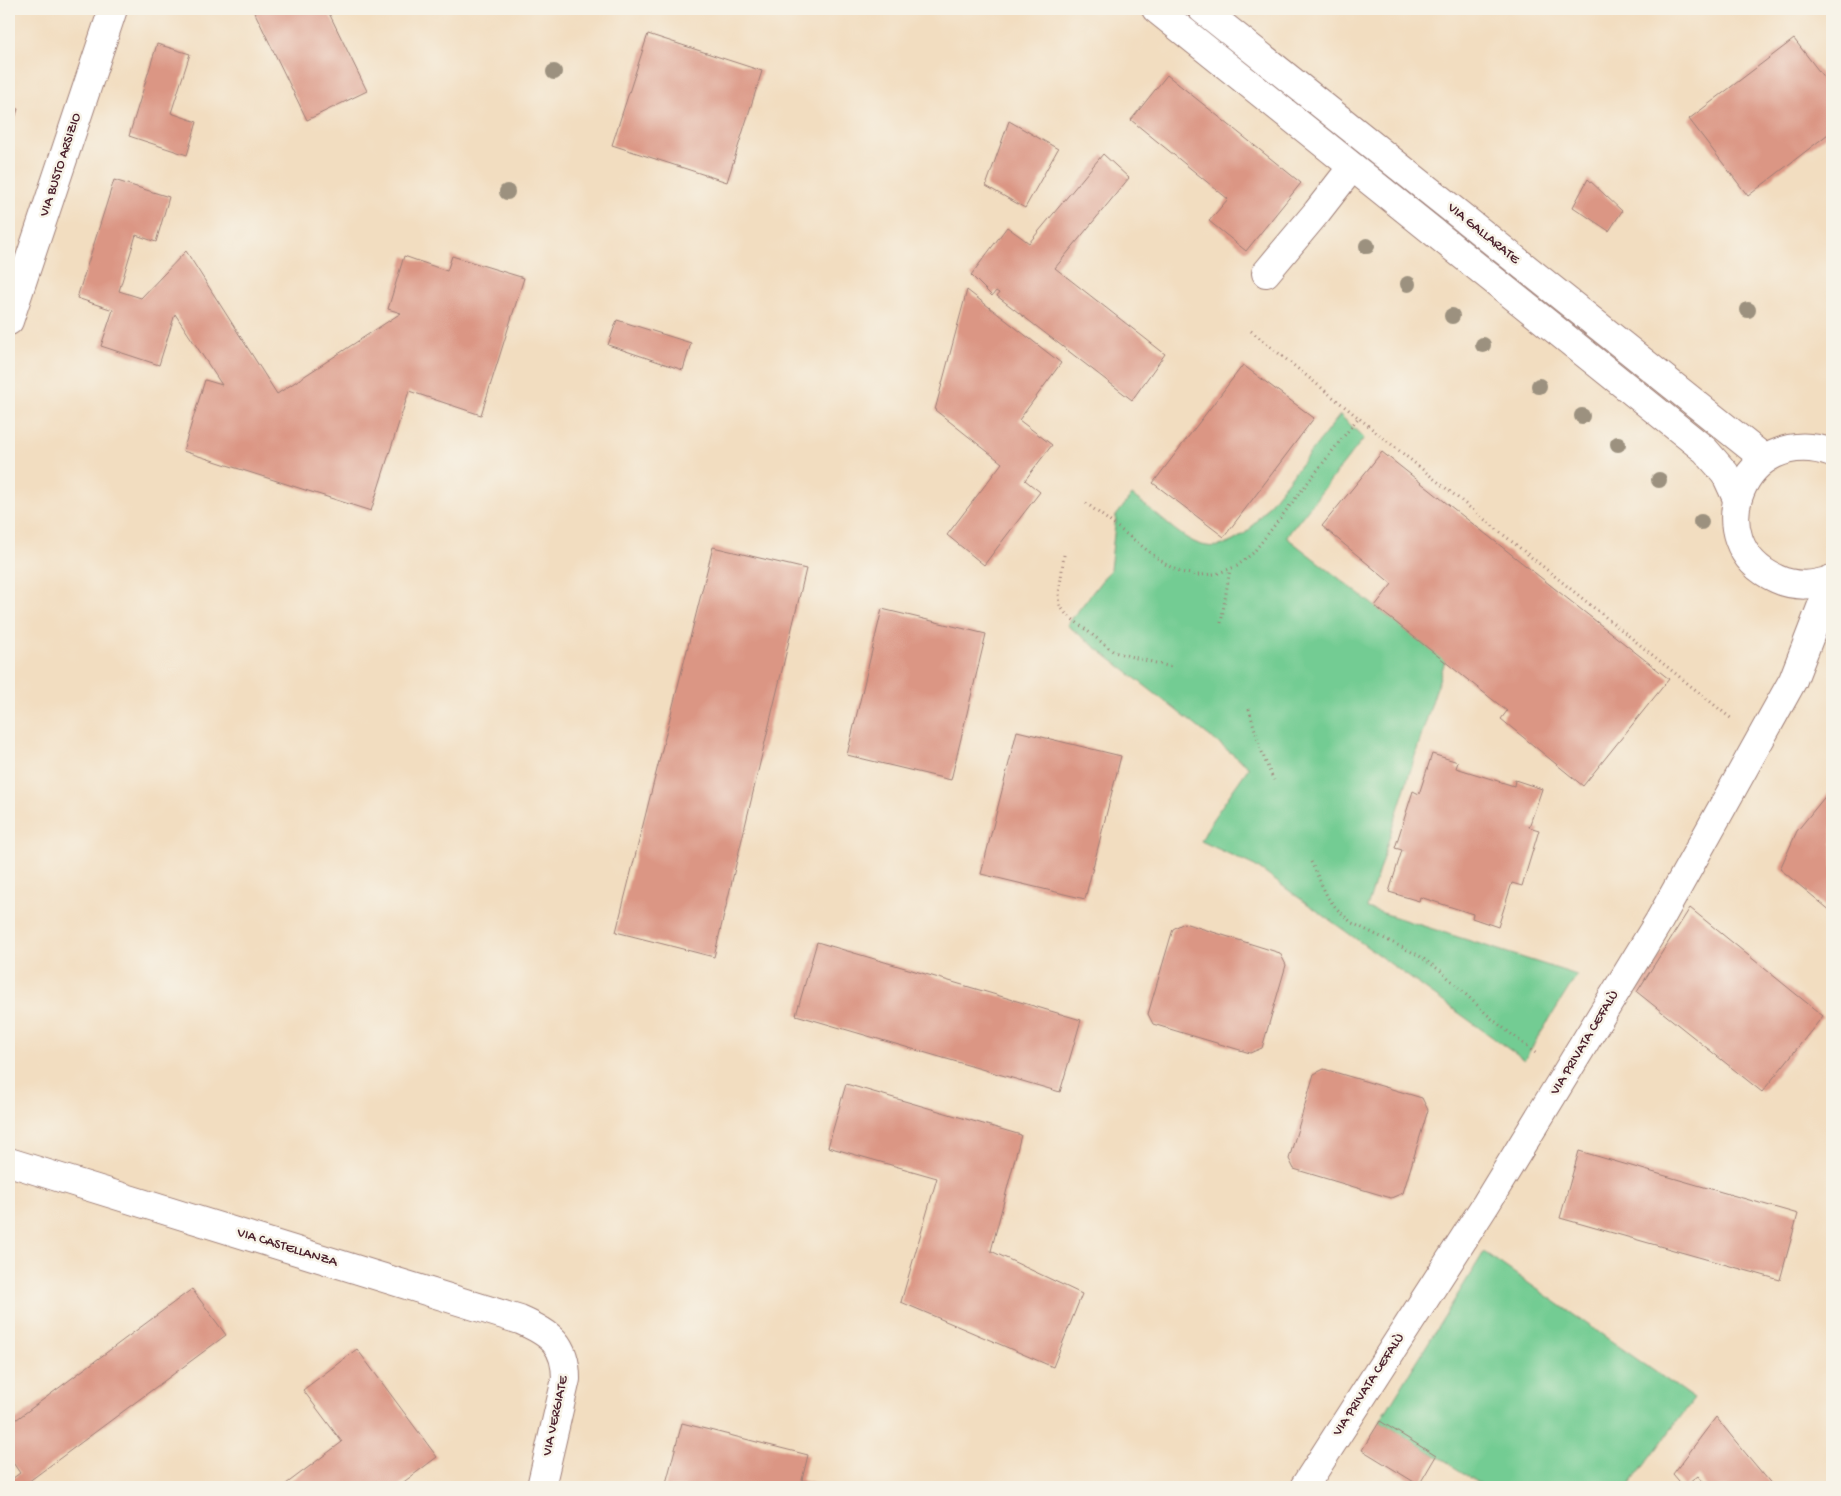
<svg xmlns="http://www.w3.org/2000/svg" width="1841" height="1496" font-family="'Gochi Hand',sans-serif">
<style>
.green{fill:#73cc93;stroke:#5e765f}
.building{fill:#db9684}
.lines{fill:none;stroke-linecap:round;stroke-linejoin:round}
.minor-casing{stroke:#9e7e76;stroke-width:30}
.major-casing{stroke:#9e7e76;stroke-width:30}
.path{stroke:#9e7e76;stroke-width:3;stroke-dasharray:1 4;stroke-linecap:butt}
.minor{stroke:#fff;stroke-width:28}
.major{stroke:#fff;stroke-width:28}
.tree{fill:#9c917f}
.labels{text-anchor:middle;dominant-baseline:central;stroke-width:5;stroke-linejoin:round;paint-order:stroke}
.street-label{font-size:14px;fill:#4a1f2b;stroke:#f7f3e8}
</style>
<rect width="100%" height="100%" fill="#f7f3e8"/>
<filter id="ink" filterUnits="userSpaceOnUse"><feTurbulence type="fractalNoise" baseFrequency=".02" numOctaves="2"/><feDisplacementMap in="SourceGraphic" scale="10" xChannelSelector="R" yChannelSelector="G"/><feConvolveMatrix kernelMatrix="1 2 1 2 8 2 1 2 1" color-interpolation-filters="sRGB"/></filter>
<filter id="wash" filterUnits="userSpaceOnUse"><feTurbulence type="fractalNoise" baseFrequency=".0096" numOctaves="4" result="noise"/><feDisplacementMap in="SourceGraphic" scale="20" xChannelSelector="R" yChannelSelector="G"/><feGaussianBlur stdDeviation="1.12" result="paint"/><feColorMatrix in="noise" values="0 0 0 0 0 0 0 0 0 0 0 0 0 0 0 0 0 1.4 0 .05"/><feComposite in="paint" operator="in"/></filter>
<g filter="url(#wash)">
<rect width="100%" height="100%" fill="#f2ddc0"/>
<g class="green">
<path d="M 1340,415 L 1364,438 L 1286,537 L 1445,661 L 1367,908 L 1577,975 L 1524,1060 L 1255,866 L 1201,841 L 1212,820 L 1249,767 L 1067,625 L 1110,570 L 1116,516 L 1132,495 C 1145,505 1157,515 1169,525 C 1198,549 1218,556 1249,530 Z"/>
<path d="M 1484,1252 L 1694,1399 L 1628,1487 L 1486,1487 L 1380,1421 Z"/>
</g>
<g id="blocks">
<g class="building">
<path d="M 253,9 L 327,9 L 367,91 L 307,120 Z"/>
<path d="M 648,34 L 762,71 L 727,182 L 612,145 Z"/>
<path d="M 1794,39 L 1832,88 L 1832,131 L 1748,196 L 1689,119 Z"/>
<path d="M 157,44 L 190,54 L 171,113 L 197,122 L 187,155 L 129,136 Z"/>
<path d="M 1167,75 L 1301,183 L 1246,251 L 1209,221 L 1228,199 L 1131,120 Z"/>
<path d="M 9,106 L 18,109 L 9,136 Z"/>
<path d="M 1009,121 L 1058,149 L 1025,208 L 986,186 Z"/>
<path d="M 1103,154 L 1129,178 L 1055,268 L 1165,354 L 1132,400 L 997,296 L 999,293 L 996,291 L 992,296 L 971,275 L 1007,227 L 1029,243 Z"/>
<path d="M 1588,179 L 1622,211 L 1609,231 L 1573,207 Z"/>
<path d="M 114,180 L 169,197 L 156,242 L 136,235 L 119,291 L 141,298 L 186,251 L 277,394 L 401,313 L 388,309 L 404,256 L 447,271 L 452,256 L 524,278 L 481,415 L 409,391 L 371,511 L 183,451 L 205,380 L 222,385 L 175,314 L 159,365 L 101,346 L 113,310 L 77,298 Z"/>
<path d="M 967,290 L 1061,363 L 1019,420 L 1052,445 L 1025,480 L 1040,492 L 984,565 L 947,535 L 1002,463 L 935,410 Z"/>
<path d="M 617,320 L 691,343 L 683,370 L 608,345 Z"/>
<path d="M 1243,365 L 1314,418 L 1224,537 L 1153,483 Z"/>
<path d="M 1382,452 L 1669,679 L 1583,786 L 1501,719 L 1507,711 L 1375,606 L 1392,584 L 1322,526 Z"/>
<path d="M 713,547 L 806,569 L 714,957 L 616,932 Z"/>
<path d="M 882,609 L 986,634 L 951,780 L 847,755 Z"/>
<path d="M 1017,731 L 1121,756 L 1085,899 L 981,874 Z"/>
<path d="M 1432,754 L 1458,762 L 1456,768 L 1514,786 L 1515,780 L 1542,789 L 1529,827 L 1539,830 L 1522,886 L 1512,883 L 1498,927 L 1472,918 L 1473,914 L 1420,897 L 1419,901 L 1389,892 L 1402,850 L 1395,848 L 1413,791 L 1419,794 Z"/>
<path d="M 1832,788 L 1832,912 L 1780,869 L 1797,831 Z"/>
<path d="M 1690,908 L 1823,1016 L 1762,1092 L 1637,992 Z"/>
<path d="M 1184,923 L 1280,953 L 1286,965 L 1262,1048 L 1250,1053 L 1153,1024 L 1148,1014 L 1173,929 Z"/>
<path d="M 817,942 L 1081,1020 L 1060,1092 L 796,1015 Z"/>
<path d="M 1324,1069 L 1422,1098 L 1428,1110 L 1403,1193 L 1391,1198 L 1294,1169 L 1289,1159 L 1314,1074 Z"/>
<path d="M 846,1084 L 1021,1135 L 991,1251 L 1082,1294 L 1053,1367 L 901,1302 L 937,1178 L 828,1147 Z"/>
<path d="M 1579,1151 L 1798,1214 L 1780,1280 L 1560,1218 Z"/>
<path d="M 192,1289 L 226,1335 L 28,1482 L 31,1487 L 9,1487 L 9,1481 L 20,1473 L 9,1457 L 9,1425 Z"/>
<path d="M 357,1349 L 437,1457 L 397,1487 L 282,1487 L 342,1442 L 303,1390 Z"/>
<path d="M 1716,1417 L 1737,1443 L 1774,1487 L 1707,1487 L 1698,1476 L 1684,1487 L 1673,1474 Z"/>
<path d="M 1380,1421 L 1436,1456 L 1419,1485 L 1362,1450 Z"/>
<path d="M 682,1423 L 808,1455 L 802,1480 L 826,1487 L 665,1487 Z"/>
</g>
</g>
</g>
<g filter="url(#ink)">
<use href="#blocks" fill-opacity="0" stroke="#9e7e76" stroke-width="1"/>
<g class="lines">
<g class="minor-casing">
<g id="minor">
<path d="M 1266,273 L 1317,212 L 1352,167"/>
<path d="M 9,321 L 113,9"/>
<path d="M 9,1162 L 520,1320 C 550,1333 566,1344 566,1379 L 541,1487"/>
<path d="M 1304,1487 L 1486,1204 L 1659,921 L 1793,680 L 1832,579"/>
</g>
</g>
<g class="major-casing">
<g id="major">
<path d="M 1156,9 L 1705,450 L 1725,473 L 1737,499"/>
<path d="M 1202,9 L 1765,459"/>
<path d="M 1832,453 C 1743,421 1696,543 1777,579 C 1794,587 1815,586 1832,579"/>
</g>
</g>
<g class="path">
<path d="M 1251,331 L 1733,720"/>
<path d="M 1086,503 L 1165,564 L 1180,572 L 1197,575 L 1216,574 L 1237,566 L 1253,553 L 1358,418"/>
<path d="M 1064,555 L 1059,593 L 1060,606 L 1066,614 L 1114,652 L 1171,667"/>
<path d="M 1221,623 L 1230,569"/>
<path d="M 1249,709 C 1256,734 1262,757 1274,780"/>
<path d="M 1311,862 L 1328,898 L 1337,909 L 1352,923 L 1418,955 L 1441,971 L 1492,1019 L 1538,1055"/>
</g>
<use href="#minor" class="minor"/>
<use href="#major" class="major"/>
</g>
<g class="tree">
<circle cx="554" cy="72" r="8"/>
<circle cx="507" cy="192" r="8"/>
<circle cx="1367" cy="246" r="8"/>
<circle cx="1408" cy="284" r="8"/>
<circle cx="1748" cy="310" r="8"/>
<circle cx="1452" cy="316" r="8"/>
<circle cx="1483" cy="345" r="8"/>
<circle cx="1539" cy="386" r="8"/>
<circle cx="1582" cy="416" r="8"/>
<circle cx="1618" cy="444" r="8"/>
<circle cx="1659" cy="480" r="8"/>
<circle cx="1701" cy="522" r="8"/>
</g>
</g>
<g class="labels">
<g class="street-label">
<text transform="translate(61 165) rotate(-72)">VIA BUSTO ARSIZIO</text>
<text transform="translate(1483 234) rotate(39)">VIA GALLARATE</text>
<text transform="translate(1585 1043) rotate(-59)">VIA PRIVATA CEFALÙ</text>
<text transform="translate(287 1248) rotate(17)">VIA CASTELLANZA</text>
<text transform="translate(1369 1385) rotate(-57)">VIA PRIVATA CEFALÙ</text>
<text transform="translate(556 1416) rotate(-78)">VIA VERGIATE</text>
</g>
</g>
<rect width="1841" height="1496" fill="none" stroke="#f7f3e8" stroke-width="30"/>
</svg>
